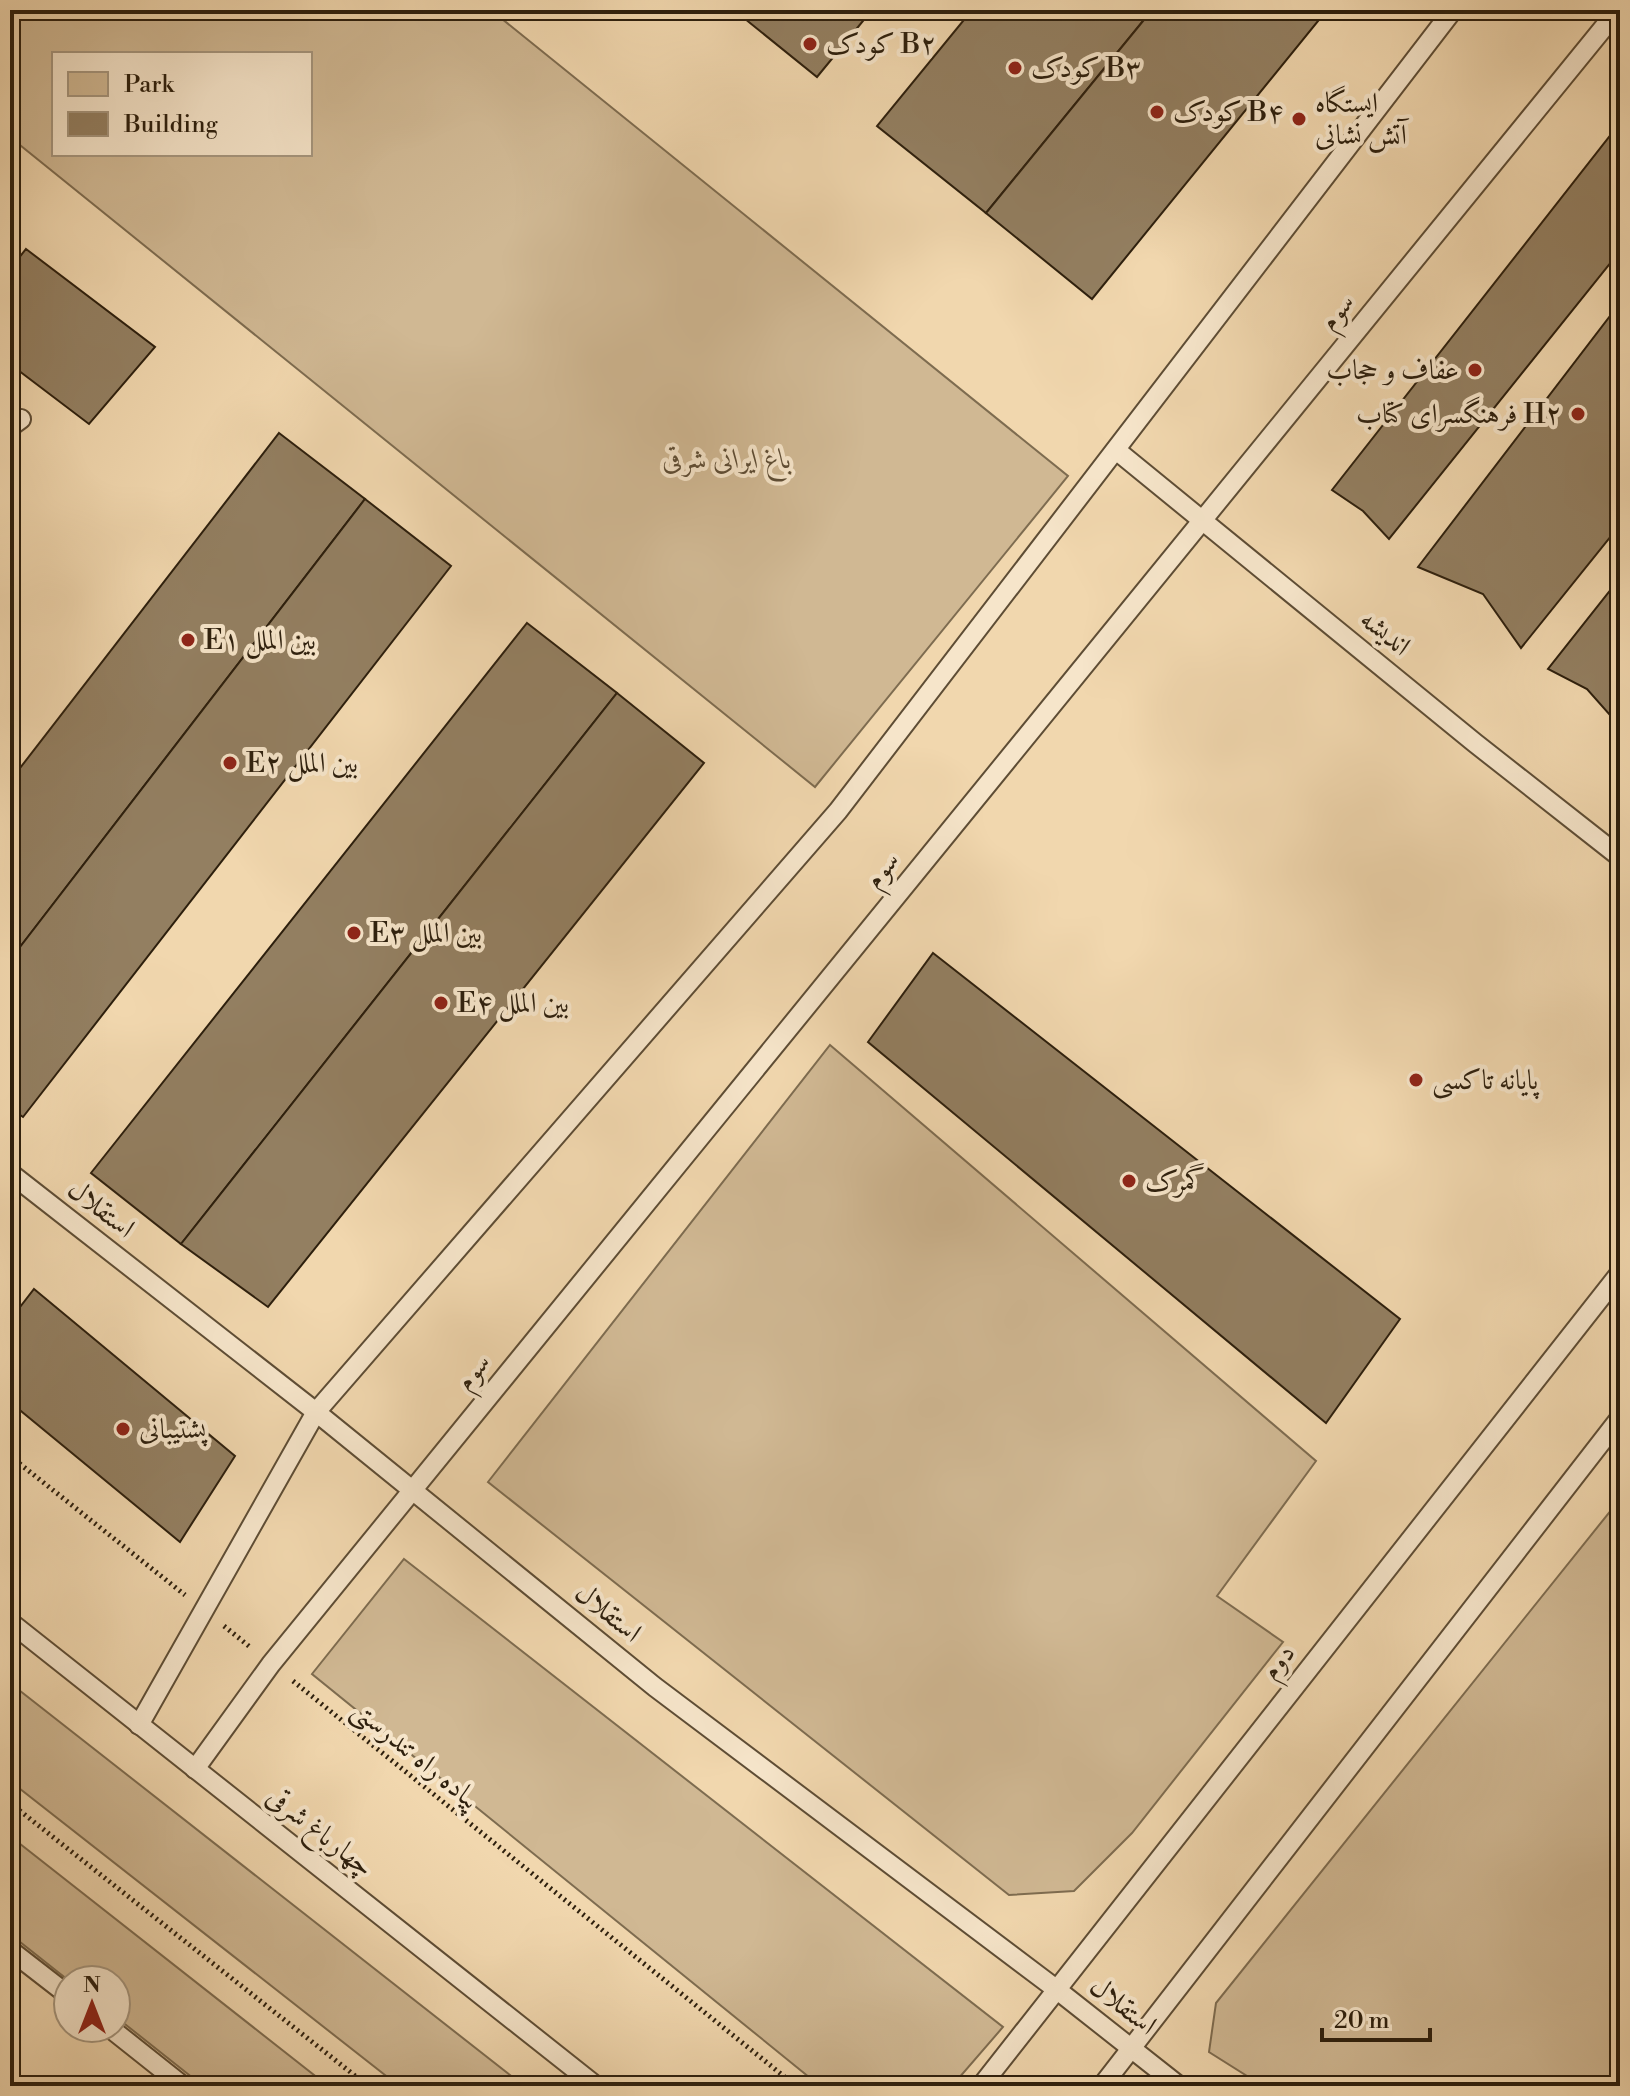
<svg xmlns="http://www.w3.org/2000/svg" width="1630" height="2096" font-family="'Libre Bodoni',Amiri,serif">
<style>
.green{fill:#d0b893;stroke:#7e6c50;stroke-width:2;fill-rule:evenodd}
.building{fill:#937f61;stroke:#2d1f0d;stroke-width:2}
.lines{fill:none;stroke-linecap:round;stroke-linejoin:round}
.lane-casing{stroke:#5e4d35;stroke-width:22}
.path{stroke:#2d1f0d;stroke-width:5;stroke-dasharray:2 4;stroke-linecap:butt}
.lane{stroke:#f6e5ca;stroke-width:18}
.poi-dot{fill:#8f2418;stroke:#f6e5ca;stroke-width:3}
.labels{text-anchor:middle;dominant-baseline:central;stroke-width:8;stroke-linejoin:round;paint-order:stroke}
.poi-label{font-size:28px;fill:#2d1f0d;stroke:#f6e5ca;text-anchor:start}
.street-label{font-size:28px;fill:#2d1f0d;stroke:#f6e5ca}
.park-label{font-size:28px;font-style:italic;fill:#5e4d35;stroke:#f6e5ca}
</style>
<rect width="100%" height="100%" fill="#f1d7ae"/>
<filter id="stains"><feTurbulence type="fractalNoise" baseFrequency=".0025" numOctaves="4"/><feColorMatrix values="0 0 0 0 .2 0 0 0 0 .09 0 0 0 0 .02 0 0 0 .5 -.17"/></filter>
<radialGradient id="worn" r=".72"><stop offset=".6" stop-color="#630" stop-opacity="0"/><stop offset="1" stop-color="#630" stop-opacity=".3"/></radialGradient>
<g class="green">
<path d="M 10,10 L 491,10 L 1068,476 L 815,787 L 10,137 ZM 54,54 L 310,54 L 310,154 L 54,154 Z"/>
<path d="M 830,1045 L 1316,1461 L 1217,1596 L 1283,1642 L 1132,1833 L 1074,1891 L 1009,1895 L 488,1482 Z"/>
<path d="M 1620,1499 L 1620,2086 L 1263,2086 L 1209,2052 L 1216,2003 Z"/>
<path d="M 404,1559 L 1003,2027 L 952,2086 L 820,2086 L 312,1674 Z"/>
<path d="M 10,1683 L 524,2086 L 399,2086 L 10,1781 Z"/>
<path d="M 10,1836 L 328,2086 L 203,2086 L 116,2017 L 116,1980 L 68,1980 L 10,1934 Z"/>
</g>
<g class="building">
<path d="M 734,10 L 872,10 L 817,77 Z"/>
<path d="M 972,10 L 1152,10 L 986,213 L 877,126 Z"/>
<path d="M 1152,10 L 1327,10 L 1092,299 L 986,213 Z"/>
<path d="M 1620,123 L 1620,251 L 1389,539 L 1363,511 L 1332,490 Z"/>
<path d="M 26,249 L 155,347 L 89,424 L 10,364 L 10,269 Z"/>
<path d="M 1620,303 L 1620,525 L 1521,648 L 1483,594 L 1418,567 Z"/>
<path d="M 279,433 L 365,499 L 10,960 L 10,781 Z"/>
<path d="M 365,499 L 451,566 L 23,1117 L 10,1108 L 10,960 Z"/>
<path d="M 1620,578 L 1620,719 L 1617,723 L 1587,689 L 1548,669 Z"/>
<path d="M 527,623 L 617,693 L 181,1244 L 91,1173 Z"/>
<path d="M 617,693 L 704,763 L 268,1307 L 181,1244 Z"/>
<path d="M 933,953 L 1400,1319 L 1326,1423 L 868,1042 Z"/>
<path d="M 34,1289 L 235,1456 L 180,1542 L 10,1402 L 10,1320 Z"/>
</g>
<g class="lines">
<g class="lane-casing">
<g id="lane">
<path d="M 10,427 L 21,419"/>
<path d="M 1116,450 L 1475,743 L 1620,857"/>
<path d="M 10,1173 L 316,1412 L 655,1687 L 1056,1989 L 1179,2086"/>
<path d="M 10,1622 L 596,2086"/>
<path d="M 139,1725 L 316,1412 L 838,811 L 1453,10"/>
<path d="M 195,1769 L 271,1664 L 1618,10"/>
<path d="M 10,1950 L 68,1995"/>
<path d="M 110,2028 L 183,2086"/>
<path d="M 981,2086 L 1620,1273"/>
<path d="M 1102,2086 L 1620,1418"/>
</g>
</g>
<g class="path">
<path d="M 10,1456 L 185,1595"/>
<path d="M 224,1626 L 250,1647"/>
<path d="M 293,1681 L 796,2086"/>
<path d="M 10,1803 L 368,2086"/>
</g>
<use href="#lane" class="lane"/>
</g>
<g class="poi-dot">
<circle cx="810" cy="44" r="8"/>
<circle cx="1015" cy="68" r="8"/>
<circle cx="1157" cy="112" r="8"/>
<circle cx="1299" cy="119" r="8"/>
<circle cx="1475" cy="370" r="8"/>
<circle cx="1578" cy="414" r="8"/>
<circle cx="188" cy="640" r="8"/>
<circle cx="230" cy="763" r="8"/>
<circle cx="354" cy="933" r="8"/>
<circle cx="441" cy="1003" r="8"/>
<circle cx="1416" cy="1080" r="8"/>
<circle cx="1129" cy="1181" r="8"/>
<circle cx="123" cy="1429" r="8"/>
</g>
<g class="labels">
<g class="poi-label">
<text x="826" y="44">کودک B۲</text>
<text x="1031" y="68">کودک B۳</text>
<text x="1315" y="103">ایستگاه<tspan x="1315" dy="32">آتش نشانی</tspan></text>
<text x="1173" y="112">کودک B۴</text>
<text x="1459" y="370" text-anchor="end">عفاف و حجاب</text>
<text x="1562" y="414" text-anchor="end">فرهنگسرای کتاب H۲</text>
<text x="204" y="640">E۱ بین الملل</text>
<text x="246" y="763">E۲ بین الملل</text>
<text x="370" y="933">E۳ بین الملل</text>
<text x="457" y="1003">E۴ بین الملل</text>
<text x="1432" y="1080">پایانه تاکسی</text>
<text x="1145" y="1181">گمرک</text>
<text x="139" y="1429">پشتیبانی</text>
</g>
<g class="street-label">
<text transform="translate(1337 312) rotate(-51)">سوم</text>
<text transform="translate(1385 633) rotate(39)">اندیشه</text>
<text transform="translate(882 870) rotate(-51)">سوم</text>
<text transform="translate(101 1209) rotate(38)">استقلال</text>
<text transform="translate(473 1372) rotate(-51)">سوم</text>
<text transform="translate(608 1613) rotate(39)">استقلال</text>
<text transform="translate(1278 1662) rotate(-52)">دوم</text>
<text transform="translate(416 1755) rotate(39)">پیاده راه تندرستی</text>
<text transform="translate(320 1832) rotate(38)">چهارباغ شرقی</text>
<text transform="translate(1123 2006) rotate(38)">استقلال</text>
</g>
<g class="park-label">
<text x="727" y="459">باغ ایرانی شرقی</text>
</g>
</g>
<rect width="1630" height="2096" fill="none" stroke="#f1d7ae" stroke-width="40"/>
<rect x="12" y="12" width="1606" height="2072" fill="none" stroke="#2d1f0d" stroke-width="4"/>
<rect x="20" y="20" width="1590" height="2056" fill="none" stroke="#2d1f0d" stroke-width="2"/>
<rect x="52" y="52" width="260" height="104" fill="#f6e5ca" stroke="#a6967e" stroke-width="2"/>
<rect x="68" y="72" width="40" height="24" fill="#d0b893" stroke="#a6967e" stroke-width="2"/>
<text x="124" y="92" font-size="24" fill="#2d1f0d">Park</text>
<rect x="68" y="112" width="40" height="24" fill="#937f61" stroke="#a6967e" stroke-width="2"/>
<text x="124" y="132" font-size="24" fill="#2d1f0d">Building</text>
<g transform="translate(92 2004)"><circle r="38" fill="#f6e5ca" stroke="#a6967e" stroke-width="2"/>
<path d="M0-6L14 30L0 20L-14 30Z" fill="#8f2418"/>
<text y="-12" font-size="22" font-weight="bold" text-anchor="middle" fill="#2d1f0d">N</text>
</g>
<path d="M1322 2028v12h108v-12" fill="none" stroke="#2d1f0d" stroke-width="4"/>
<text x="1334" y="2028" font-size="24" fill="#2d1f0d" stroke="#f6e5ca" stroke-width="6" paint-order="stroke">20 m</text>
<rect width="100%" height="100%" filter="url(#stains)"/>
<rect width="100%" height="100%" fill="url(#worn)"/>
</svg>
